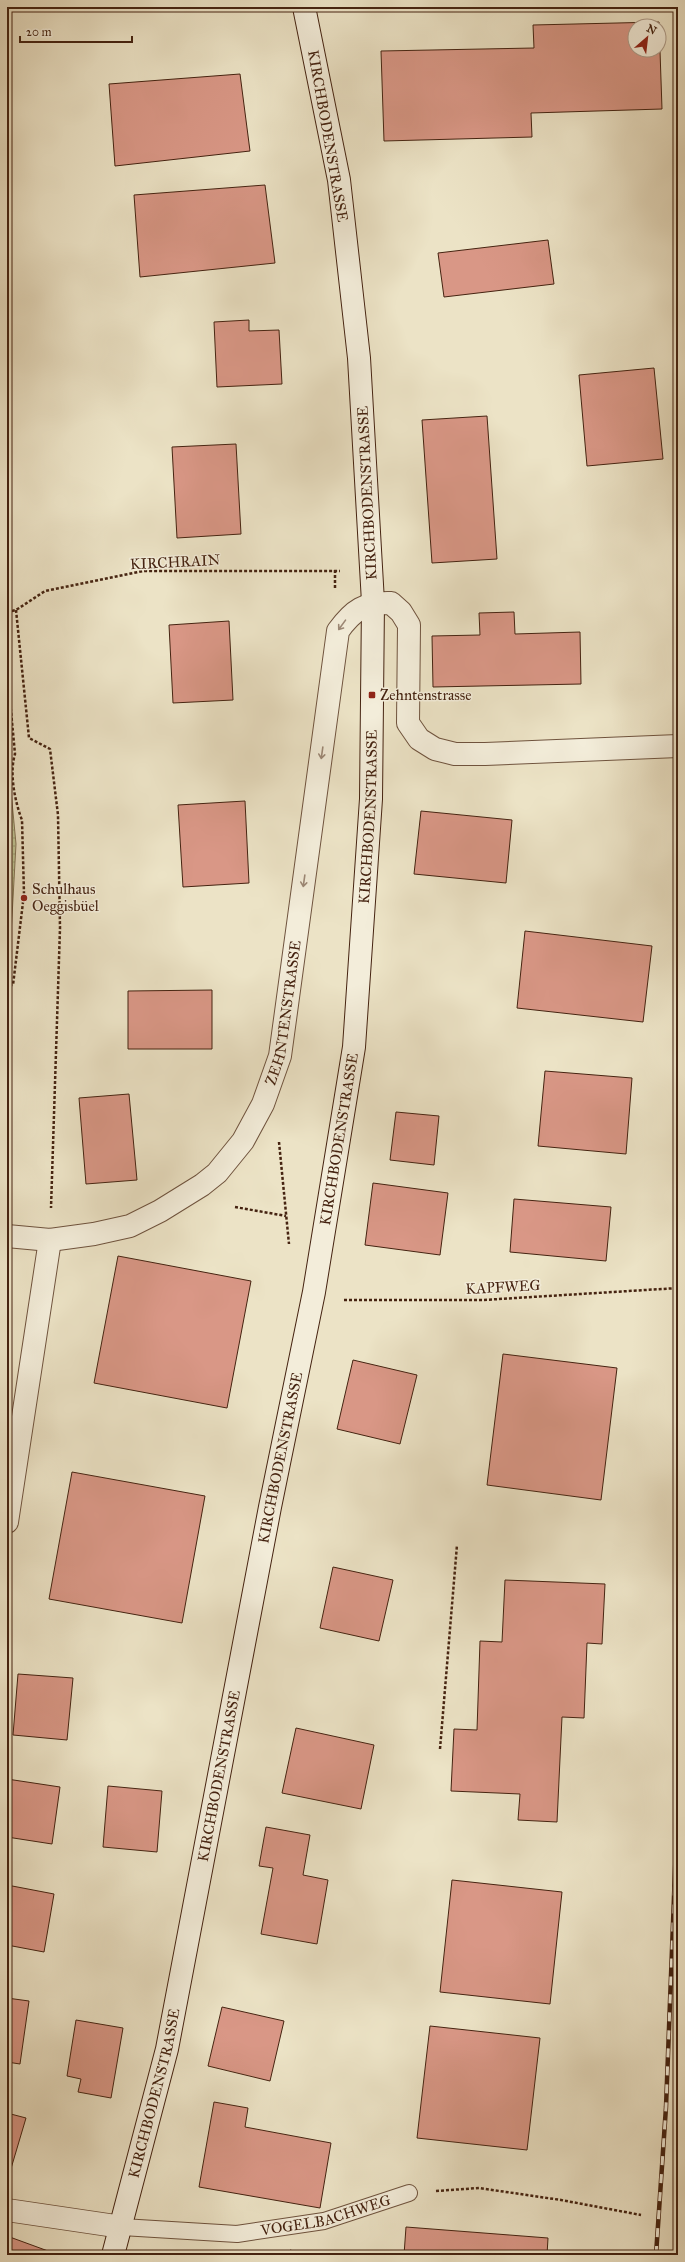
<svg xmlns="http://www.w3.org/2000/svg" width="685" height="2262" font-family="'IM FELL Great Primer',serif">
<style>
.grass{fill:url(#grass-dots);stroke:#827251}
.building{fill:#d99786;stroke:#452311;fill-rule:evenodd}
.lines{fill:none;stroke-linecap:round;stroke-linejoin:round}
.lane-casing{stroke:#6f533e;stroke-width:18}
.street-casing{stroke:#6f533e;stroke-width:24}
.secondary-casing{stroke:#452311;stroke-width:24}
.path{stroke:#452311;stroke-width:2.5;stroke-dasharray:3 2;stroke-linecap:butt}
.lane{stroke:#f3edda;stroke-width:16}
.street{stroke:#f3edda;stroke-width:22}
.secondary{stroke:#f3edda;stroke-width:22}
.rail-casing{stroke:#452311;stroke-width:4.5}
.rail{stroke:#f3edda;stroke-width:3;stroke-dasharray:9;stroke-linecap:butt}
.oneway{stroke:#9c8876}
.poi-dot{fill:#8f2418;stroke:#f3edda;stroke-width:1.5}
.labels{text-anchor:middle;dominant-baseline:central;stroke-width:3;stroke-linejoin:round;paint-order:stroke}
.street-label{font-size:15px;fill:#452311;stroke:#f3edda}
.poi-label{font-size:15px;fill:#452311;stroke:#f3edda;text-anchor:start}
</style>
<defs>
<pattern id="grass-dots" width="8" height="8" patternUnits="userSpaceOnUse"><rect width="8" height="8" fill="#bec291"/><path d="M2 2h.1M6 6h.1" fill="none" stroke="#a5a67c" stroke-width="1.8" stroke-linecap="round"/></pattern>
</defs>
<rect width="100%" height="100%" fill="#ece3c6"/>
<filter id="stains"><feTurbulence type="fractalNoise" baseFrequency=".005" numOctaves="4"/><feColorMatrix values="0 0 0 0 .2 0 0 0 0 .09 0 0 0 0 .02 0 0 0 .5 -.17"/></filter>
<radialGradient id="worn" r=".72"><stop offset=".6" stop-color="#630" stop-opacity="0"/><stop offset="1" stop-color="#630" stop-opacity=".3"/></radialGradient>
<path class="grass" d="M 7,749 L 16,844 L 9,971 L 7,971 Z"/>
<g class="building">
<path d="M 62,7 L 103,7 L 63,11 Z"/>
<path d="M 659,22 L 662,109 L 531,113 L 532,137 L 384,141 L 381,51 L 534,48 L 533,25 ZM 635,26 L 659,26 L 659,50 L 635,50 Z"/>
<path d="M 240,74 L 250,151 L 115,166 L 109,84 Z"/>
<path d="M 265,185 L 275,263 L 140,277 L 134,195 Z"/>
<path d="M 548,240 L 554,284 L 444,297 L 438,253 Z"/>
<path d="M 249,320 L 249,331 L 279,330 L 282,384 L 217,387 L 214,322 Z"/>
<path d="M 654,368 L 663,459 L 587,466 L 579,375 Z"/>
<path d="M 487,416 L 497,559 L 432,563 L 422,420 Z"/>
<path d="M 236,444 L 241,534 L 177,538 L 172,447 Z"/>
<path d="M 514,612 L 515,634 L 580,632 L 581,684 L 433,687 L 432,636 L 480,635 L 479,613 Z"/>
<path d="M 229,621 L 233,700 L 173,703 L 169,625 Z"/>
<path d="M 245,801 L 249,883 L 183,887 L 178,805 Z"/>
<path d="M 421,811 L 512,820 L 506,883 L 414,874 Z"/>
<path d="M 525,931 L 652,946 L 643,1022 L 517,1008 Z"/>
<path d="M 212,990 L 212,1049 L 128,1049 L 128,991 Z"/>
<path d="M 545,1071 L 632,1078 L 626,1154 L 538,1146 Z"/>
<path d="M 129,1094 L 137,1180 L 86,1184 L 79,1098 Z"/>
<path d="M 396,1112 L 439,1116 L 434,1165 L 390,1160 Z"/>
<path d="M 373,1183 L 448,1193 L 440,1255 L 365,1245 Z"/>
<path d="M 514,1199 L 611,1207 L 606,1261 L 510,1252 Z"/>
<path d="M 118,1256 L 251,1281 L 227,1408 L 94,1383 Z"/>
<path d="M 503,1354 L 617,1368 L 601,1500 L 487,1485 Z"/>
<path d="M 353,1360 L 417,1375 L 400,1444 L 337,1429 Z"/>
<path d="M 72,1472 L 205,1496 L 182,1623 L 49,1599 Z"/>
<path d="M 333,1567 L 393,1580 L 379,1641 L 320,1628 Z"/>
<path d="M 505,1580 L 605,1584 L 602,1644 L 587,1643 L 584,1718 L 562,1717 L 557,1822 L 518,1820 L 520,1794 L 451,1791 L 454,1729 L 477,1730 L 480,1641 L 502,1642 Z"/>
<path d="M 18,1674 L 73,1678 L 67,1740 L 13,1735 Z"/>
<path d="M 296,1728 L 374,1745 L 361,1809 L 282,1793 Z"/>
<path d="M 7,1779 L 60,1787 L 52,1844 L 7,1837 Z"/>
<path d="M 108,1786 L 162,1791 L 157,1852 L 103,1847 Z"/>
<path d="M 266,1827 L 310,1835 L 303,1875 L 328,1880 L 317,1944 L 261,1934 L 273,1868 L 259,1866 Z"/>
<path d="M 452,1880 L 562,1892 L 550,2004 L 440,1992 Z"/>
<path d="M 7,1885 L 54,1894 L 44,1952 L 7,1945 Z"/>
<path d="M 7,1998 L 29,2001 L 20,2064 L 7,2062 Z"/>
<path d="M 222,2007 L 284,2021 L 270,2081 L 208,2066 Z"/>
<path d="M 76,2020 L 123,2028 L 111,2098 L 78,2092 L 81,2079 L 67,2076 Z"/>
<path d="M 430,2026 L 540,2038 L 527,2150 L 417,2138 Z"/>
<path d="M 214,2102 L 248,2108 L 245,2127 L 331,2143 L 320,2208 L 199,2187 Z"/>
<path d="M 7,2113 L 26,2118 L 7,2182 Z"/>
<path d="M 406,2227 L 548,2238 L 547,2255 L 404,2255 Z"/>
<path d="M 7,2236 L 59,2255 L 7,2255 Z"/>
<path d="M 290,2250 L 309,2255 L 289,2255 Z"/>
</g>
<g class="lines">
<g class="lane-casing">
<g id="lane">
<path id="s1" d="M 122,2227 L 237,2234 L 324,2221 L 409,2193"/>
</g>
</g>
<g class="street-casing">
<g id="street">
<path id="s2" d="M 7,1236 L 50,1240 L 94,1234 L 130,1226 L 160,1211 L 202,1185 L 217,1173 L 243,1141 L 263,1104 L 280,1056 L 338,631 C 353,610 365,602 391,603 L 401,612 L 409,625 L 408,723 L 419,739 L 435,749 L 455,754 L 485,754 L 678,746"/>
<path d="M 7,1522 L 50,1240"/>
<path d="M 7,2210 L 122,2227"/>
</g>
</g>
<g class="secondary-casing">
<g id="secondary">
<path id="s3" d="M 113,2255 L 167,2049 L 270,1507 L 314,1292 L 354,1047 L 371,799 L 373,602 L 359,358 L 339,180 L 304,7"/>
</g>
</g>
<g class="path">
<path d="M 335,570 L 335,588"/>
<path d="M 16,610 L 29,738 L 50,749 L 58,815 L 60,928 L 51,1208"/>
<path d="M 7,612 L 16,610 L 45,591 L 143,571 L 340,571"/>
<path d="M 7,668 L 15,754 C 9,773 15,802 22,820 L 24,894 L 13,985 L 7,985"/>
<path d="M 279,1142 L 289,1244"/>
<path d="M 235,1207 L 286,1216"/>
<path d="M 344,1300 L 483,1300 L 678,1288"/>
<path d="M 440,1749 L 457,1545"/>
<path d="M 436,2191 L 479,2188 L 561,2200 L 641,2215"/>
</g>
<use href="#lane" class="lane"/>
<use href="#street" class="street"/>
<use href="#secondary" class="secondary"/>
<g class="rail-casing">
<g id="rail">
<path d="M 656,2255 L 666,2107 L 678,1792"/>
<path d="M 677,2255 L 678,2247"/>
</g>
</g>
<use href="#rail" class="rail"/>
</g>
<defs><path id="oneway-shaft" d="M-6 0H5M1.5-3L5.5 0L1.5 3" fill="none" stroke-width="1.6" stroke-linecap="round" stroke-linejoin="round"/></defs>
<g class="oneway">
<use href="#oneway-shaft" transform="translate(342 625) rotate(126)"/>
<use href="#oneway-shaft" transform="translate(322 753) rotate(98)"/>
<use href="#oneway-shaft" transform="translate(304 881) rotate(98)"/>
</g>
<g class="poi-dot">
<rect x="368" y="691" width="8" height="8" rx="2"/>
<circle cx="24" cy="898" r="4"/>
</g>
<g class="labels">
<g class="street-label">
<text transform="translate(328 136) rotate(80)">KIRCHBODENSTRASSE</text>
<text transform="translate(367 493) rotate(-93)">KIRCHBODENSTRASSE</text>
<text transform="translate(175 562) rotate(-3)">KIRCHRAIN</text>
<text stroke="none"><textPath href="#s3" startOffset="1463">KIRCHBODENSTRASSE</textPath></text>
<text stroke="none"><textPath href="#s2" startOffset="404">ZEHNTENSTRASSE</textPath></text>
<text stroke="none"><textPath href="#s3" startOffset="1139">KIRCHBODENSTRASSE</textPath></text>
<text transform="translate(503 1287) rotate(-3)">KAPFWEG</text>
<text stroke="none"><textPath href="#s3" startOffset="815">KIRCHBODENSTRASSE</textPath></text>
<text stroke="none"><textPath href="#s3" startOffset="491">KIRCHBODENSTRASSE</textPath></text>
<text stroke="none"><textPath href="#s3" startOffset="167">KIRCHBODENSTRASSE</textPath></text>
<text stroke="none"><textPath href="#s1" startOffset="206">VOGELBACHWEG</textPath></text>
</g>
<g class="poi-label">
<text x="380" y="695">Zehntenstrasse</text>
<text x="32" y="889">Schulhaus<tspan x="32" dy="17">Oeggisbüel</tspan></text>
</g>
</g>
<rect width="685" height="2262" fill="none" stroke="#ece3c6" stroke-width="24"/>
<rect x="8" y="8" width="669" height="2246" fill="none" stroke="#452311" stroke-width="2"/>
<rect x="12" y="12" width="661" height="2238" fill="none" stroke="#452311"/>
<g transform="translate(647 38) rotate(28)"><circle r="19" fill="#f3edda" stroke="#ad9c8a"/>
<path d="M0-3L7 15L0 10L-7 15Z" fill="#8f2418"/>
<text y="-6" font-size="11" font-weight="bold" text-anchor="middle" fill="#452311">N</text>
</g>
<path d="M20 36v6h112v-6" fill="none" stroke="#452311" stroke-width="2"/>
<text x="26" y="36" font-size="12" fill="#452311" stroke="#f3edda" stroke-width="3" paint-order="stroke">20 m</text>
<rect width="100%" height="100%" filter="url(#stains)"/>
<rect width="100%" height="100%" fill="url(#worn)"/>
</svg>
